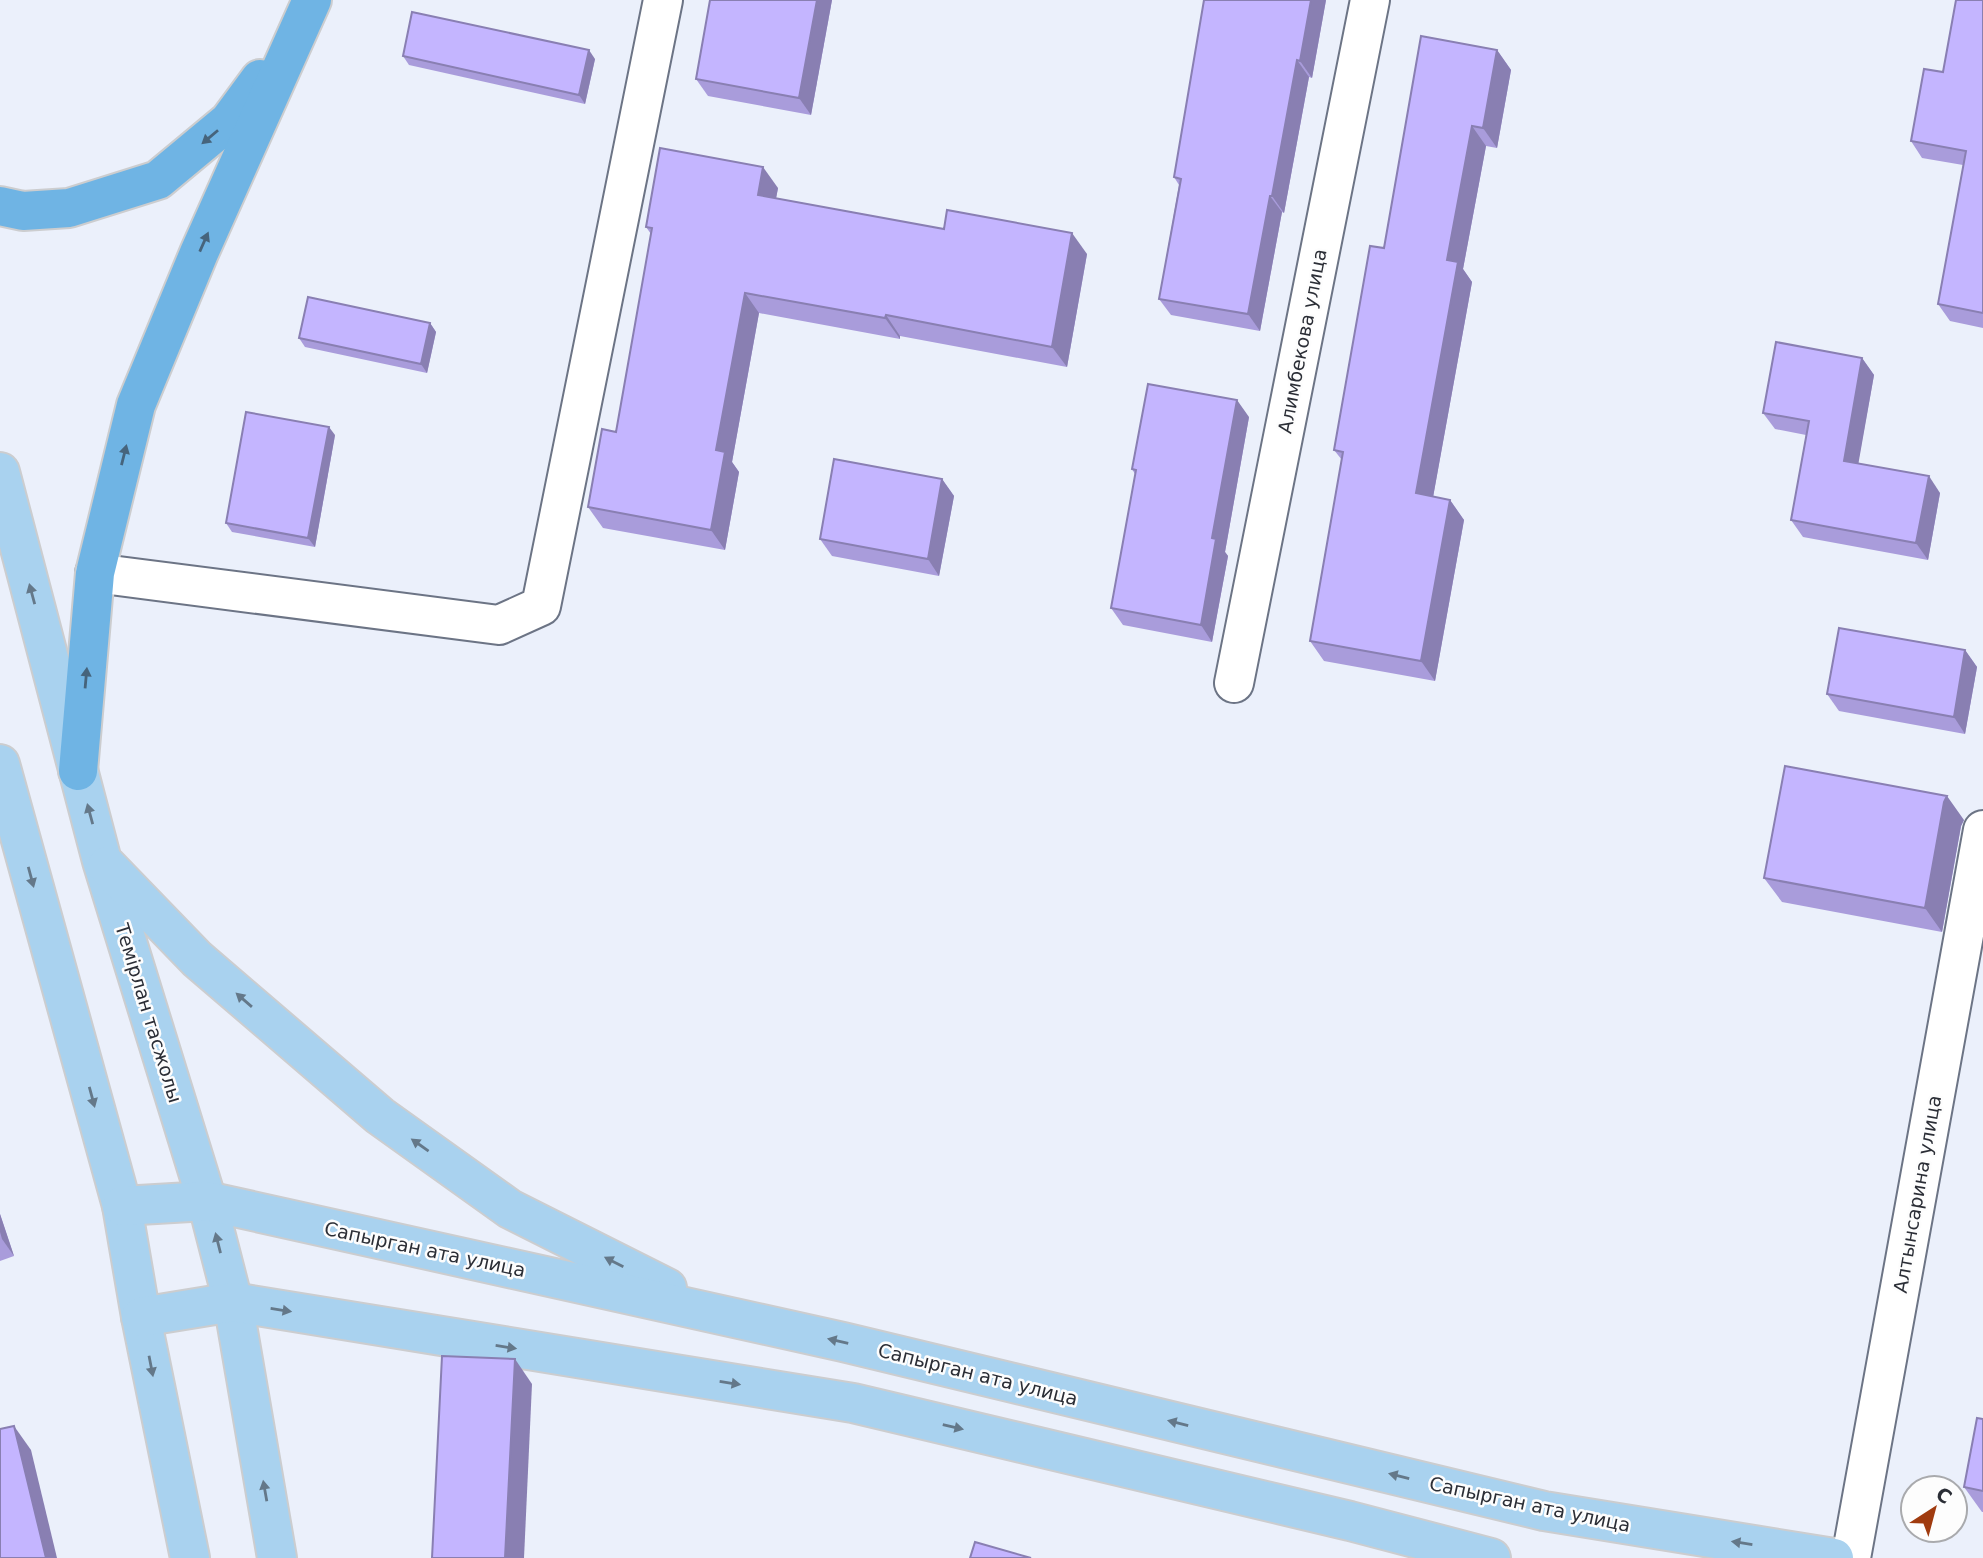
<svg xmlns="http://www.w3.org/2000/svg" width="1983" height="1558" font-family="'DejaVu Sans',sans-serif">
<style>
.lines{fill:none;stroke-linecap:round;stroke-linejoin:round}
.minor-casing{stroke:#6c7485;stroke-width:42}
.major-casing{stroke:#cccdcf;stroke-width:42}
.highway-casing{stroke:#cccdcf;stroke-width:42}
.minor{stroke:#fff;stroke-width:38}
.major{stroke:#a9d2ef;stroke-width:38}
.highway{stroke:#6fb4e4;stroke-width:38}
.wall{fill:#a99cdb}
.shaded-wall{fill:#897fb2}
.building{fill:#c4b5ff;stroke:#897fb2;stroke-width:2}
.oneway{fill:#46647c}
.oneway2{fill:#647889}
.labels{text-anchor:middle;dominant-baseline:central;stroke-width:5;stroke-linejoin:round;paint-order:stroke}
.street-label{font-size:19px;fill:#2b2e36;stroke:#fdfdfd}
</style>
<rect width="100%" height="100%" fill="#ebf0fb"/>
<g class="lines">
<g class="minor-casing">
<g id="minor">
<path d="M 95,573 L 499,625 L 541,606 L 663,0"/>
<path d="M 1234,683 L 1370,0"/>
<path d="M 1851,1558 L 1983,830"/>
</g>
</g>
<g class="major-casing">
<g id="major">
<path d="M 0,472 L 102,861 L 207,1201 L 233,1302 L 277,1558"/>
<path d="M 0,764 L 122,1206 L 141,1317 L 190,1558"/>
<path d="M 107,866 L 197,959 L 380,1116 L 510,1209 L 667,1288"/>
<path d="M 122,1206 L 207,1201 L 843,1342 L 1544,1511 L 1834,1558"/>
<path d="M 141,1317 L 233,1302 L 853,1403 L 1350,1521 L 1491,1558"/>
</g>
</g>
<g class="highway-casing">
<g id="highway">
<path d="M 0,206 L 23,211 L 69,208 L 158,180 L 229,121 L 260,79"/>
<path d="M 78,771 L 95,573 L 136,405 L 199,253 L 312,0"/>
</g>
</g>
<use href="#minor" class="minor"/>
<use href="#major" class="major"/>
<use href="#highway" class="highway"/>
</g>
<g class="wall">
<path d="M 710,0 L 832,0 L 811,115 L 708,96 L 696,79 Z"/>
<path d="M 1326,0 L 1312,78 L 1309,77 L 1284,213 L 1282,212 L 1260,331 L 1171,315 L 1159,299 L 1179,185 L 1174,177 Z"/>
<path d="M 1983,0 L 1983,328 L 1950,321 L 1938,304 L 1963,165 L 1922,158 L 1911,141 L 1943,72 Z"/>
<path d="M 1497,50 L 1511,70 L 1497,148 L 1486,146 L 1463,269 L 1472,282 L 1433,497 L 1450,500 L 1464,520 L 1435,681 L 1324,661 L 1310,641 L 1342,460 L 1334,450 L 1384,248 Z"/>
<path d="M 403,56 L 595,59 L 585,104 L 409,65 Z"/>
<path d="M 778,188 L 776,198 L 944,229 L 1087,254 L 1067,367 L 900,336 L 900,339 L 759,313 L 732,462 L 739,472 L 725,550 L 603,528 L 588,507 L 616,432 L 651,234 L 646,227 Z"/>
<path d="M 430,323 L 436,332 L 427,373 L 305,347 L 299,338 Z"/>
<path d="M 1862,358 L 1874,375 L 1858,463 L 1940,493 L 1928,560 L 1803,537 L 1791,520 L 1806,435 L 1775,429 L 1763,413 Z"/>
<path d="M 1249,417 L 1225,552 L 1228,556 L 1212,642 L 1123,625 L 1111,608 L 1135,474 L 1132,469 Z"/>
<path d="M 335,435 L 315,547 L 232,532 L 226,523 Z"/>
<path d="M 942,479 L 954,496 L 939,576 L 832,556 L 820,539 Z"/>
<path d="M 1965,650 L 1977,667 L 1965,734 L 1839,711 L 1827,694 Z"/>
<path d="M 1964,820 L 1961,826 L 1942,932 L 1782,902 L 1764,878 Z"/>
<path d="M 0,1214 L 14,1256 L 0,1261 Z"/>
<path d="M 1983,1419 L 1983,1512 L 1982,1512 L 1964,1487 Z"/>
</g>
<g class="shaded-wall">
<path d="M 817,0 L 832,0 L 811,115 L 799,98 Z"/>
<path d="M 1311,0 L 1326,0 L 1312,78 L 1300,61 Z"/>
<path d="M 589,50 L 595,59 L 585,104 L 579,95 Z"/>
<path d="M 1497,50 L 1511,70 L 1497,148 L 1483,128 Z"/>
<path d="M 1297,60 L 1309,77 L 1284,213 L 1272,196 Z"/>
<path d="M 1472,126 L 1486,146 L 1463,269 L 1472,282 L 1430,514 L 1416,493 L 1447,260 Z"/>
<path d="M 763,167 L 778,188 L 773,215 L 758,195 Z"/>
<path d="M 1270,196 L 1282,212 L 1260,331 L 1248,314 Z"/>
<path d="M 1072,233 L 1087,254 L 1067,367 L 1052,347 Z"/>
<path d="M 745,293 L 759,313 L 732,462 L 739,472 L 725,550 L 711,530 L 716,450 Z"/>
<path d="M 886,315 L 900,336 L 900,339 L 885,318 Z"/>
<path d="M 430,323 L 436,332 L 427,373 L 421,364 Z"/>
<path d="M 1862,358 L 1874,375 L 1856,477 L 1844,461 Z"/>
<path d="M 1237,400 L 1249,417 L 1225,552 L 1228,556 L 1212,642 L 1201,625 L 1212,538 Z"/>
<path d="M 329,427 L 335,435 L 315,547 L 308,538 Z"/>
<path d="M 1929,476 L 1940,493 L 1928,560 L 1916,543 Z"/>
<path d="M 942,479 L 954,496 L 939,576 L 928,559 Z"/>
<path d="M 1450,500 L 1464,520 L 1435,681 L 1421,661 Z"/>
<path d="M 1965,650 L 1977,667 L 1965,734 L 1954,717 Z"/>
<path d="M 1947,796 L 1964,820 L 1961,826 L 1942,932 L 1925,908 L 1944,802 Z"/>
<path d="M 0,1214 L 14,1256 L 2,1239 L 0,1232 Z"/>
<path d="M 515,1359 L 532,1384 L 524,1558 L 505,1558 Z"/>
<path d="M 14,1426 L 31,1450 L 57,1558 L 46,1558 Z"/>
</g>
<g class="building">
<path d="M 710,0 L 817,0 L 799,98 L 696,79 Z"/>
<path d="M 1204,0 L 1311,0 L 1300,61 L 1297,60 L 1272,196 L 1270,196 L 1248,314 L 1159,299 L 1181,179 L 1174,177 Z"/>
<path d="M 1956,0 L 1983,0 L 1983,313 L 1938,304 L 1966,151 L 1911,141 L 1924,69 L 1943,72 Z"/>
<path d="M 412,12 L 589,50 L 579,95 L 403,56 Z"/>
<path d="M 1421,36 L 1497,50 L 1483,128 L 1472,126 L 1447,260 L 1458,262 L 1416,493 L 1450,500 L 1421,661 L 1310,641 L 1343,452 L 1334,450 L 1370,246 L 1384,248 Z"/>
<path d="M 660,148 L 763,167 L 758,195 L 944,229 L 947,210 L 1072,233 L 1052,347 L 886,315 L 885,318 L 745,293 L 716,450 L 725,452 L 711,530 L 588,507 L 602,429 L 616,432 L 652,228 L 646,227 Z"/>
<path d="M 308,297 L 430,323 L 421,364 L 299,338 Z"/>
<path d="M 1776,342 L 1862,358 L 1844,461 L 1929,476 L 1916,543 L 1791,520 L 1809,421 L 1763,413 Z"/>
<path d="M 1148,384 L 1237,400 L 1212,538 L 1216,539 L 1201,625 L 1111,608 L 1136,470 L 1132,469 Z"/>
<path d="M 246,412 L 329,427 L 308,538 L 226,523 Z"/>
<path d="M 834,459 L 942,479 L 928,559 L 820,539 Z"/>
<path d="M 1839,628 L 1965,650 L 1954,717 L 1827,694 Z"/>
<path d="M 1785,766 L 1947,796 L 1944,802 L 1925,908 L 1764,878 Z"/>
<path d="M 442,1356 L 515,1359 L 505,1558 L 432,1558 Z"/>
<path d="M 1977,1418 L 1983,1419 L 1983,1491 L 1964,1487 Z"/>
<path d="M 14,1426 L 46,1558 L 0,1558 L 0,1429 Z"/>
<path d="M 975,1542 L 1031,1558 L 970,1558 Z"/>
</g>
<defs><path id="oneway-solid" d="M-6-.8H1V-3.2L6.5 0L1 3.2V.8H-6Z" transform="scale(1.75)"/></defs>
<g class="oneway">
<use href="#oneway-solid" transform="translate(210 137) rotate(140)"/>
<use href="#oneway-solid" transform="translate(204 242) rotate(-66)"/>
<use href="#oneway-solid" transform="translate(124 455) rotate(-76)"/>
<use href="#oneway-solid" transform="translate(86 678) rotate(-85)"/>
</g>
<g class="oneway2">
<use href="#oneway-solid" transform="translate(32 594) rotate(-105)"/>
<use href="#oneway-solid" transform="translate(90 814) rotate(-105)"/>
<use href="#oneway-solid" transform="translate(31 877) rotate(75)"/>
<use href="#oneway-solid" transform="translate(244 1000) rotate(-139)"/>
<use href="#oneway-solid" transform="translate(92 1097) rotate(75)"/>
<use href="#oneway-solid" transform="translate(420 1145) rotate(-145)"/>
<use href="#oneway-solid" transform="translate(218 1243) rotate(-104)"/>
<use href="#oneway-solid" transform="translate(614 1262) rotate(-153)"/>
<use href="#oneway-solid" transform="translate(281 1310) rotate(9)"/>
<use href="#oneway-solid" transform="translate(838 1341) rotate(-167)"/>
<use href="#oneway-solid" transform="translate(506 1347) rotate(9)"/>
<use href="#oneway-solid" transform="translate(151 1366) rotate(79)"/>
<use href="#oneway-solid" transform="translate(730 1383) rotate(9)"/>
<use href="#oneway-solid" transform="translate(1178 1423) rotate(-166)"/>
<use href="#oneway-solid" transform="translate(953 1427) rotate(13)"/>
<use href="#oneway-solid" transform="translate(1399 1476) rotate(-166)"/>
<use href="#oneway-solid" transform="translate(265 1491) rotate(-100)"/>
<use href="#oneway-solid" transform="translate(1742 1543) rotate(-171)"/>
</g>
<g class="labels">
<g class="street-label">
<text transform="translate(1302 341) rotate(-79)">Алимбекова улица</text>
<text transform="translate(149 1013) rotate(73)">Темірлан тасжолы</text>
<text transform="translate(1917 1194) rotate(-80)">Алтынсарина улица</text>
<text transform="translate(425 1249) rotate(12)">Сапырган ата улица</text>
<text transform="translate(978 1374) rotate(14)">Сапырган ата улица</text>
<text transform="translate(1530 1504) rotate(12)">Сапырган ата улица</text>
</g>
</g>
<g transform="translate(1934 1509) rotate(36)"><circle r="33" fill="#fdfdfd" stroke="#a9aaad" stroke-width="2"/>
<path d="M0-5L12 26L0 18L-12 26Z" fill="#a03b0f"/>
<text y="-10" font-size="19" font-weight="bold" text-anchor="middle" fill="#2b2e36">С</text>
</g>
</svg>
